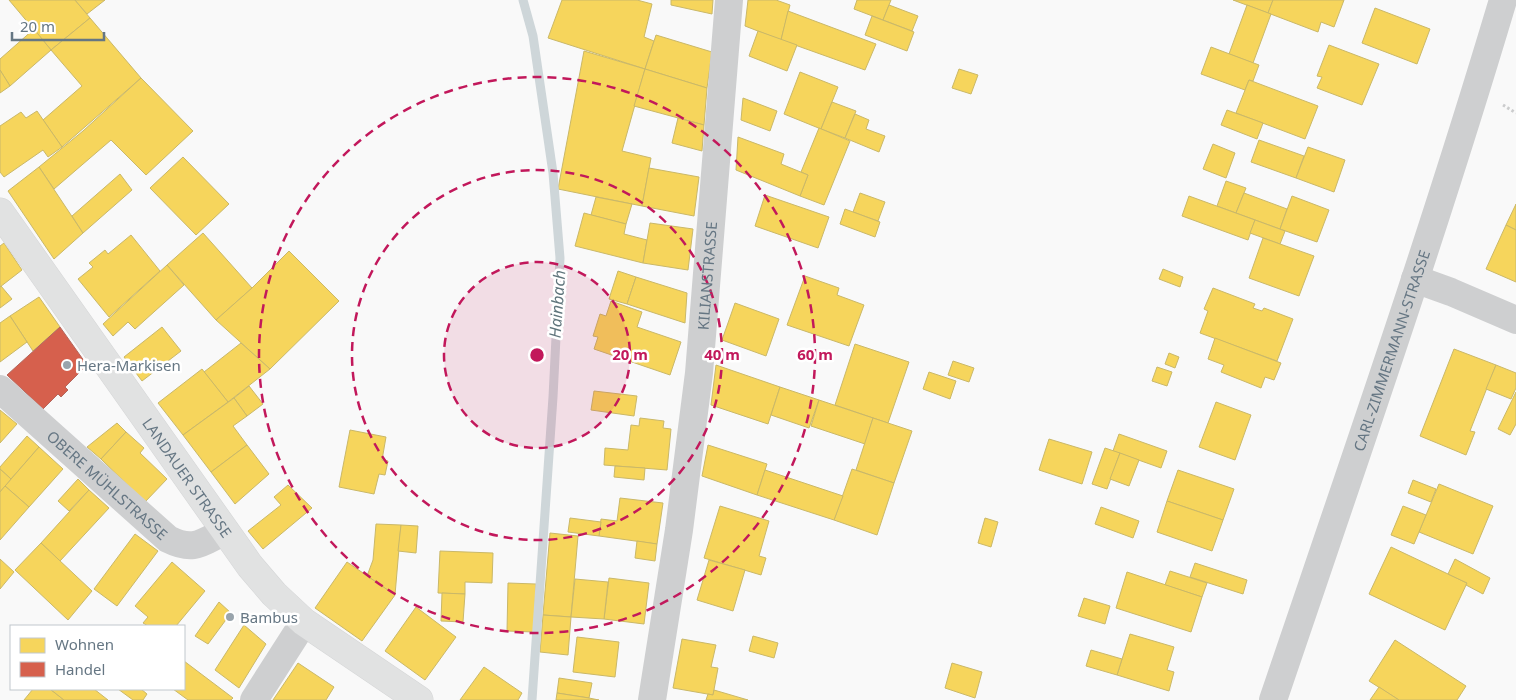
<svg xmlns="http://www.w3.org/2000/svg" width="1516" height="700" font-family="'Noto Sans',sans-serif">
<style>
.homes{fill:#f6d55c;stroke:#cab868}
.shops{fill:#d6604d;stroke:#b4675d}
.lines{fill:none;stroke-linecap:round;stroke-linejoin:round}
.stream{stroke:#ced6d9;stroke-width:9}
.major-casing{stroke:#d5d6d7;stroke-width:29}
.path{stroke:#cbcccd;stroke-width:3;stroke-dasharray:2.5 2.5;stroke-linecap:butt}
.minor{stroke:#cecfd0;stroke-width:28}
.major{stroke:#e1e2e2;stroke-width:28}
.ring{fill:none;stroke:#c2185b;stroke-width:2.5;stroke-dasharray:9 6}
.poi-dot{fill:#99a4ac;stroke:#fff;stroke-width:2}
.labels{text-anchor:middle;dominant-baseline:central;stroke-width:5;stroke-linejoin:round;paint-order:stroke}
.street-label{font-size:15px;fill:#657683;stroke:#fff}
.poi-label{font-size:15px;fill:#657683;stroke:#fff;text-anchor:start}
.water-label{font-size:16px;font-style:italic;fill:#60757c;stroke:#fff}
.centre{fill:#c2185b;stroke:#fff;stroke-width:2.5}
.ring-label{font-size:15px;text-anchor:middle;font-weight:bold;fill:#c2185b;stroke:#fff;stroke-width:5;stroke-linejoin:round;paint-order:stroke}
</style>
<rect width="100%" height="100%" fill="#f9f9f9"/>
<g class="homes">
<path d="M 9,0 L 75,0 L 90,18 L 51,50 Z"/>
<path d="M 75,0 L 105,0 L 87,14 Z"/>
<path d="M 562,0 L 637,0 L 652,4 L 644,37 L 654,41 L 645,69 L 548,38 Z"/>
<path d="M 671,0 L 713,0 L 712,14 L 671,5 Z"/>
<path d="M 748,0 L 776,0 L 790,5 L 781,40 L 745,26 Z"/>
<path d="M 857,0 L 891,0 L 883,20 L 854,9 Z"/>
<path d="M 1233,0 L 1273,0 L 1268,13 Z"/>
<path d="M 1273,0 L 1344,0 L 1334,27 L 1321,22 L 1318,32 L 1268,13 Z"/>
<path d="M 889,5 L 918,16 L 912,31 L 883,20 Z"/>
<path d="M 1247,5 L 1271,14 L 1253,63 L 1229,54 Z"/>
<path d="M 1375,8 L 1430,29 L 1417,64 L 1362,43 Z"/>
<path d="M 788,11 L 876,44 L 865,70 L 781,40 Z"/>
<path d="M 872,16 L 914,32 L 907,51 L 865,35 Z"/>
<path d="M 90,18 L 141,78 L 62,147 L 43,120 L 82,86 L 51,50 Z"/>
<path d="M 34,29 L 51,50 L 10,86 L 0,70 L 0,59 Z"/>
<path d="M 758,31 L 797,45 L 787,71 L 749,56 Z"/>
<path d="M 656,35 L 712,52 L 707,88 L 645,69 Z"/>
<path d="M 1329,45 L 1379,64 L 1362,105 L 1317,88 L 1322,77 L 1317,76 Z"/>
<path d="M 1211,47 L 1259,65 L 1253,81 L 1249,80 L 1245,90 L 1201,74 Z"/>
<path d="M 584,51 L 645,69 L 622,151 L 651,158 L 642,206 L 558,189 Z"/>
<path d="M 645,69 L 707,88 L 704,125 L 634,106 Z"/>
<path d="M 959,69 L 978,75 L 971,94 L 952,88 Z"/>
<path d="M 0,70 L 10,86 L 0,93 Z"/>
<path d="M 800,72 L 838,87 L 821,129 L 784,114 Z"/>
<path d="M 141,78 L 193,131 L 146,175 L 111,140 L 54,189 L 39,167 L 83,131 Z"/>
<path d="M 1249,80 L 1318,106 L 1305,139 L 1236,113 Z"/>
<path d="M 743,98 L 777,111 L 770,131 L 741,120 Z"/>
<path d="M 832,102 L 856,111 L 845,138 L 821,129 Z"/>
<path d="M 1227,110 L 1263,123 L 1257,139 L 1221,125 Z"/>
<path d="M 37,111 L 62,147 L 48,157 L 43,150 L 4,177 L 0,172 L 0,126 L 21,112 L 26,118 Z"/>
<path d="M 855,114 L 869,120 L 866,129 L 885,136 L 879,152 L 845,138 Z"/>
<path d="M 678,118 L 704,125 L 702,151 L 672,143 Z"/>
<path d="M 819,128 L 850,141 L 824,205 L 800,196 L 808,175 L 801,172 Z"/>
<path d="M 738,137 L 784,154 L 781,164 L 808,175 L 800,196 L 736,170 Z"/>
<path d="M 1259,140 L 1304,156 L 1296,178 L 1251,162 Z"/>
<path d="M 1213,144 L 1235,153 L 1226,178 L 1203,169 Z"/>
<path d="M 1308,147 L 1345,160 L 1334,192 L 1296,178 Z"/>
<path d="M 183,157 L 229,204 L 196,235 L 150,188 Z"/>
<path d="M 39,167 L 83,233 L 54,259 L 8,191 Z"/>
<path d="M 649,168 L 699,177 L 694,216 L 642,206 Z"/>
<path d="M 120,174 L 132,190 L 83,233 L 72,216 Z"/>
<path d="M 1226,181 L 1246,188 L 1236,213 L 1217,206 Z"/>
<path d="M 860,193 L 885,202 L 878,221 L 853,212 Z"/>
<path d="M 1244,193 L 1287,209 L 1280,229 L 1236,213 Z"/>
<path d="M 765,195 L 829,217 L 818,248 L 755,226 Z"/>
<path d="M 1189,196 L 1255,220 L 1248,240 L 1182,216 Z"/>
<path d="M 1292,196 L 1329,210 L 1317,242 L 1280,229 Z"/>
<path d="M 596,197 L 632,204 L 626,224 L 591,215 Z"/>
<path d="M 1516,204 L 1516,230 L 1506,225 Z"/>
<path d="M 845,209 L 880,222 L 875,237 L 840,224 Z"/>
<path d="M 584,213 L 626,224 L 624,234 L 647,240 L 643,263 L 575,246 Z"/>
<path d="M 1255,220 L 1285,231 L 1280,244 L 1250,233 Z"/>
<path d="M 650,223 L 693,229 L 688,270 L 643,263 Z"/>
<path d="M 1506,225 L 1516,230 L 1516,282 L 1486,269 Z"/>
<path d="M 203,233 L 252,288 L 216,320 L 167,265 Z"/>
<path d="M 131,235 L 160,271 L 109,317 L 78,279 L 93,267 L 89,263 L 105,250 L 108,254 Z"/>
<path d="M 1263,238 L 1314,256 L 1299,296 L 1249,278 Z"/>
<path d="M 4,243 L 22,270 L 0,287 L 0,246 Z"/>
<path d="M 289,251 L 339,301 L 270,369 L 216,320 L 252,288 Z"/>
<path d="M 167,265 L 184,285 L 135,329 L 128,322 L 113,336 L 103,324 Z"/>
<path d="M 1163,269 L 1183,277 L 1180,287 L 1159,279 Z"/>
<path d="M 618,271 L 636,277 L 627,304 L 609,299 Z"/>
<path d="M 805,276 L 839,288 L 837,295 L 864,305 L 849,346 L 787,325 Z"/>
<path d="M 636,277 L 687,293 L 685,323 L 627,304 Z"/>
<path d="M 1,286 L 12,299 L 0,308 L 0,287 Z"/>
<path d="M 1213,288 L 1255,304 L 1253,308 L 1262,311 L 1264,308 L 1293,319 L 1277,361 L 1200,333 L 1208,311 L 1204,309 Z"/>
<path d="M 39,297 L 60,327 L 33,351 L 10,316 Z"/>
<path d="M 611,301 L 642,312 L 637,327 L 681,342 L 670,375 L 594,349 L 598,337 L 593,336 L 600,314 L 606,316 Z"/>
<path d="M 735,303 L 779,319 L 766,356 L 722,340 Z"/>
<path d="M 10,316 L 27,342 L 0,362 L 0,323 Z"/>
<path d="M 162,327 L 181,351 L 142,381 L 124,357 Z"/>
<path d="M 1215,338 L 1281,363 L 1274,380 L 1265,377 L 1261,388 L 1221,372 L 1224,365 L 1208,359 Z"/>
<path d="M 241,343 L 270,369 L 228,402 L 204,372 Z"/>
<path d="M 855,344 L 909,362 L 888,423 L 835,405 Z"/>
<path d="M 1454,349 L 1496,365 L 1470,431 L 1475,432 L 1466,455 L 1420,436 Z"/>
<path d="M 1169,353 L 1179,357 L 1175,368 L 1165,364 Z"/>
<path d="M 953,361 L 974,368 L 969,382 L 948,375 Z"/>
<path d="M 716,365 L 780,387 L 768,424 L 711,405 Z"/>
<path d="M 1496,365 L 1516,373 L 1516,388 L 1511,399 L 1486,389 Z"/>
<path d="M 1157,367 L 1172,372 L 1167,386 L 1152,381 Z"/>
<path d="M 202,369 L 228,402 L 183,435 L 158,403 Z"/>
<path d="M 929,372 L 956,381 L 950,399 L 923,389 Z"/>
<path d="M 249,386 L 263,404 L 247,416 L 234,398 Z"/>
<path d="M 780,387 L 819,400 L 809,428 L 771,415 Z"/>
<path d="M 594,391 L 637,396 L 634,416 L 591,410 Z"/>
<path d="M 1516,392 L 1516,424 L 1510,435 L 1498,429 Z"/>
<path d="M 234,398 L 247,416 L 233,426 L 247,445 L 211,472 L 183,435 Z"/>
<path d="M 819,400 L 873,418 L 865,444 L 811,426 Z"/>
<path d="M 1216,402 L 1251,415 L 1235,460 L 1199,447 Z"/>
<path d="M 0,410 L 17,424 L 0,443 Z"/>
<path d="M 640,418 L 664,421 L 663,428 L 671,429 L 667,470 L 604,465 L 605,448 L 628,450 L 631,425 L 639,426 Z"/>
<path d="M 873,418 L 912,431 L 894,483 L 856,470 Z"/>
<path d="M 117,423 L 126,432 L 101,459 L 87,447 Z"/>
<path d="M 350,430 L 386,437 L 382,460 L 388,461 L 385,475 L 379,474 L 374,494 L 339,487 Z"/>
<path d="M 126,432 L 144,448 L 140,453 L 167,479 L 145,502 L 101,459 Z"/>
<path d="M 1119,434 L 1167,451 L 1161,468 L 1113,451 Z"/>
<path d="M 27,436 L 39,447 L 11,479 L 0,469 L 0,467 Z"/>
<path d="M 1049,439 L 1092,452 L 1082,484 L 1039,470 Z"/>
<path d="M 247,445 L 269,474 L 235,504 L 211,472 Z"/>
<path d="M 708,445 L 767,464 L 757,495 L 702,476 Z"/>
<path d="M 39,447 L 63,469 L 29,507 L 5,486 Z"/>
<path d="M 1105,448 L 1120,453 L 1107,489 L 1092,484 Z"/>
<path d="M 1120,453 L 1139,460 L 1129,486 L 1110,479 Z"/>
<path d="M 615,466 L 645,468 L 644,480 L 614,477 Z"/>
<path d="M 0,469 L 11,479 L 0,492 Z"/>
<path d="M 852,469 L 894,483 L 877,535 L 834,520 Z"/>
<path d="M 765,470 L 843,496 L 834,520 L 757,495 Z"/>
<path d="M 1178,470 L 1234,489 L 1223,520 L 1167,501 Z"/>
<path d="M 78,479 L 89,490 L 69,511 L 58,501 Z"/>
<path d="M 1413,480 L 1436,489 L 1431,502 L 1408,493 Z"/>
<path d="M 1439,484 L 1493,506 L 1473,554 L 1419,532 Z"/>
<path d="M 288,485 L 312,508 L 263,549 L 248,531 L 281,505 L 274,497 Z"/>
<path d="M 5,486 L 29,507 L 0,540 L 0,492 Z"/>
<path d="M 89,490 L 109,508 L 60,561 L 41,543 Z"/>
<path d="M 620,498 L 663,503 L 657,544 L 599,536 L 601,519 L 617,521 Z"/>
<path d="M 1167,501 L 1223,520 L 1212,551 L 1157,532 Z"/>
<path d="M 720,506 L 769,521 L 759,556 L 766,558 L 761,575 L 704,558 Z"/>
<path d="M 1403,506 L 1426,515 L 1414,544 L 1391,535 Z"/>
<path d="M 1101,507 L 1139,521 L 1133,538 L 1095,524 Z"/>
<path d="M 570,518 L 601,522 L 599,536 L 568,532 Z"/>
<path d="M 985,518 L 998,522 L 991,547 L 978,543 Z"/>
<path d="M 376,524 L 401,525 L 395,595 L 367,576 L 373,560 Z"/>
<path d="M 401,525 L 418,526 L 416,553 L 398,551 Z"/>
<path d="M 550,533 L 578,536 L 571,617 L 543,615 Z"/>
<path d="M 135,534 L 158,551 L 117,606 L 94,589 Z"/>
<path d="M 637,541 L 657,544 L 655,561 L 635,558 Z"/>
<path d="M 41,543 L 92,591 L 68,620 L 15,570 Z"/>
<path d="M 1391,547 L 1467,583 L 1445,630 L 1369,594 Z"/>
<path d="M 440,551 L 493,553 L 492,583 L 465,582 L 465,594 L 438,593 Z"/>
<path d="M 0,559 L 14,572 L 0,589 Z"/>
<path d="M 1455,559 L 1490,578 L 1483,594 L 1466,585 L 1467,583 L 1448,574 Z"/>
<path d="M 709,560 L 745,570 L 733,611 L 697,600 Z"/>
<path d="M 172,562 L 205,591 L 176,626 L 148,626 L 143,623 L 148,617 L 135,606 Z"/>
<path d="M 347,562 L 395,595 L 362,641 L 315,608 Z"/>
<path d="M 1195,563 L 1247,580 L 1243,594 L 1190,577 Z"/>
<path d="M 1170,571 L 1207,583 L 1202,597 L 1165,585 Z"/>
<path d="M 1127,572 L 1202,597 L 1191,632 L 1116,608 Z"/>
<path d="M 609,578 L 649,583 L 644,624 L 604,619 Z"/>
<path d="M 575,579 L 608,582 L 604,619 L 571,617 Z"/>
<path d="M 508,583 L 536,584 L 534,632 L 507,631 Z"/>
<path d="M 442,593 L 465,594 L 463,622 L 441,621 Z"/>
<path d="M 1084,598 L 1110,606 L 1105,624 L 1078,616 Z"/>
<path d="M 219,602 L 231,613 L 208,644 L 195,636 Z"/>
<path d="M 416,607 L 456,637 L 425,680 L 385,651 Z"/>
<path d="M 543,615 L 571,617 L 568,655 L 540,652 Z"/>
<path d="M 244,625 L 266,644 L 239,688 L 215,670 Z"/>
<path d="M 1130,634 L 1174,647 L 1167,670 L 1174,672 L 1169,691 L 1117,675 Z"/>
<path d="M 753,636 L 778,643 L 774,658 L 749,651 Z"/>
<path d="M 577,637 L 619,642 L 615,677 L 573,672 Z"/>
<path d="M 682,639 L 716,645 L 711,667 L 718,668 L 713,695 L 673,688 Z"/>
<path d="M 1395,640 L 1466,686 L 1457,700 L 1399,700 L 1369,681 Z"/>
<path d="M 1091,650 L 1122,659 L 1117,675 L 1086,666 Z"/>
<path d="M 184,661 L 233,698 L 231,700 L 188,700 L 173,689 L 184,689 Z"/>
<path d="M 298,663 L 334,687 L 326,700 L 273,700 Z"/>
<path d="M 952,663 L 982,672 L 975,698 L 945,688 Z"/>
<path d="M 484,667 L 522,693 L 518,700 L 460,700 Z"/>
<path d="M 559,678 L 592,683 L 589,698 L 557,693 Z"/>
<path d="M 1379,687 L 1399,700 L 1370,700 Z"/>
<path d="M 33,689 L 50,689 L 64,700 L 24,700 Z"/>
<path d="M 50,689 L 94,689 L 108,700 L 64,700 Z"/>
<path d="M 118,689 L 141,689 L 147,694 L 143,700 L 133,700 Z"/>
<path d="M 714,690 L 748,700 L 706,700 L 708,694 L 713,695 Z"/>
<path d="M 557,693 L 589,698 L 599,700 L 556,700 Z"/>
</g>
<path class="shops" d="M 60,327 L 87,365 L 65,387 L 68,390 L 61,397 L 58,394 L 43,409 L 7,375 Z"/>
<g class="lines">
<path class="stream" d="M 523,0 L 533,36 L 553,173 L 560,258 L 553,397 L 532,700"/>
<g class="major-casing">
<g id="major">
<path id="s4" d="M 0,212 L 250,566 L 274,594 L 304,622 L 419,700"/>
</g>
</g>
<path class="path" d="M 1503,105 L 1516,113"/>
<g class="minor">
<path d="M 1415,279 L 1451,292 L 1516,320"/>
<path id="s1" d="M 0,389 L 168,539 C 194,552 201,543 225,531"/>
<path d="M 254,700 L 304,622"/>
<path id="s2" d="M 652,700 L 679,530 L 699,373 L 729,0"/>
<path id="s3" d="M 1273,700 C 1352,467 1433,235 1503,0"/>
</g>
<use href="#major" class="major"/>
</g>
<circle cx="537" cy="355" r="93" fill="#c2185b" fill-opacity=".12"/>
<g class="ring">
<circle cx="537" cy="355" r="93"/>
<circle cx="537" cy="355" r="185"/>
<circle cx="537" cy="355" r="278"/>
</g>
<g class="poi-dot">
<circle cx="67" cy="365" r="5"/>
<circle cx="230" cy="617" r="5"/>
</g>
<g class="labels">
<g class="street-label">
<text stroke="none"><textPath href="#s2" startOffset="428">KILIANSTRASSE</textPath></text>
<text stroke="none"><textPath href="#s3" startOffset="369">CARL-ZIMMERMANN-STRASSE</textPath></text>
<text stroke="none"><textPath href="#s4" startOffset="325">LANDAUER STRASSE</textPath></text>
<text stroke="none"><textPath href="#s1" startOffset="144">OBERE MÜHLSTRASSE</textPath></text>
</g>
<g class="poi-label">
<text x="77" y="365">Hera-Markisen</text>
<text x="240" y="617">Bambus</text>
</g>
<g class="water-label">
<text transform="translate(557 304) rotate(-86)">Hainbach</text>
</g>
</g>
<circle cx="537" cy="355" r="8" class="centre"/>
<g class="ring-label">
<text x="630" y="360">20 m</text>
<text x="722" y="360">40 m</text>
<text x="815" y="360">60 m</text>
</g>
<rect x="10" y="625" width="175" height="65" fill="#ffffff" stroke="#c1c8cd"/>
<rect x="20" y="638" width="25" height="15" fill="#f6d55c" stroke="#c1c8cd"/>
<text x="55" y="650" font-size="15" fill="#657683">Wohnen</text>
<rect x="20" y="662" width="25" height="15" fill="#d6604d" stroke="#c1c8cd"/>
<text x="55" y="675" font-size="15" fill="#657683">Handel</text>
<path d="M12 32v8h92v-8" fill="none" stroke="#657683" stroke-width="2.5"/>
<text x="20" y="32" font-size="15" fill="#657683" stroke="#ffffff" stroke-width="4" paint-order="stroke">20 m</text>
</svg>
